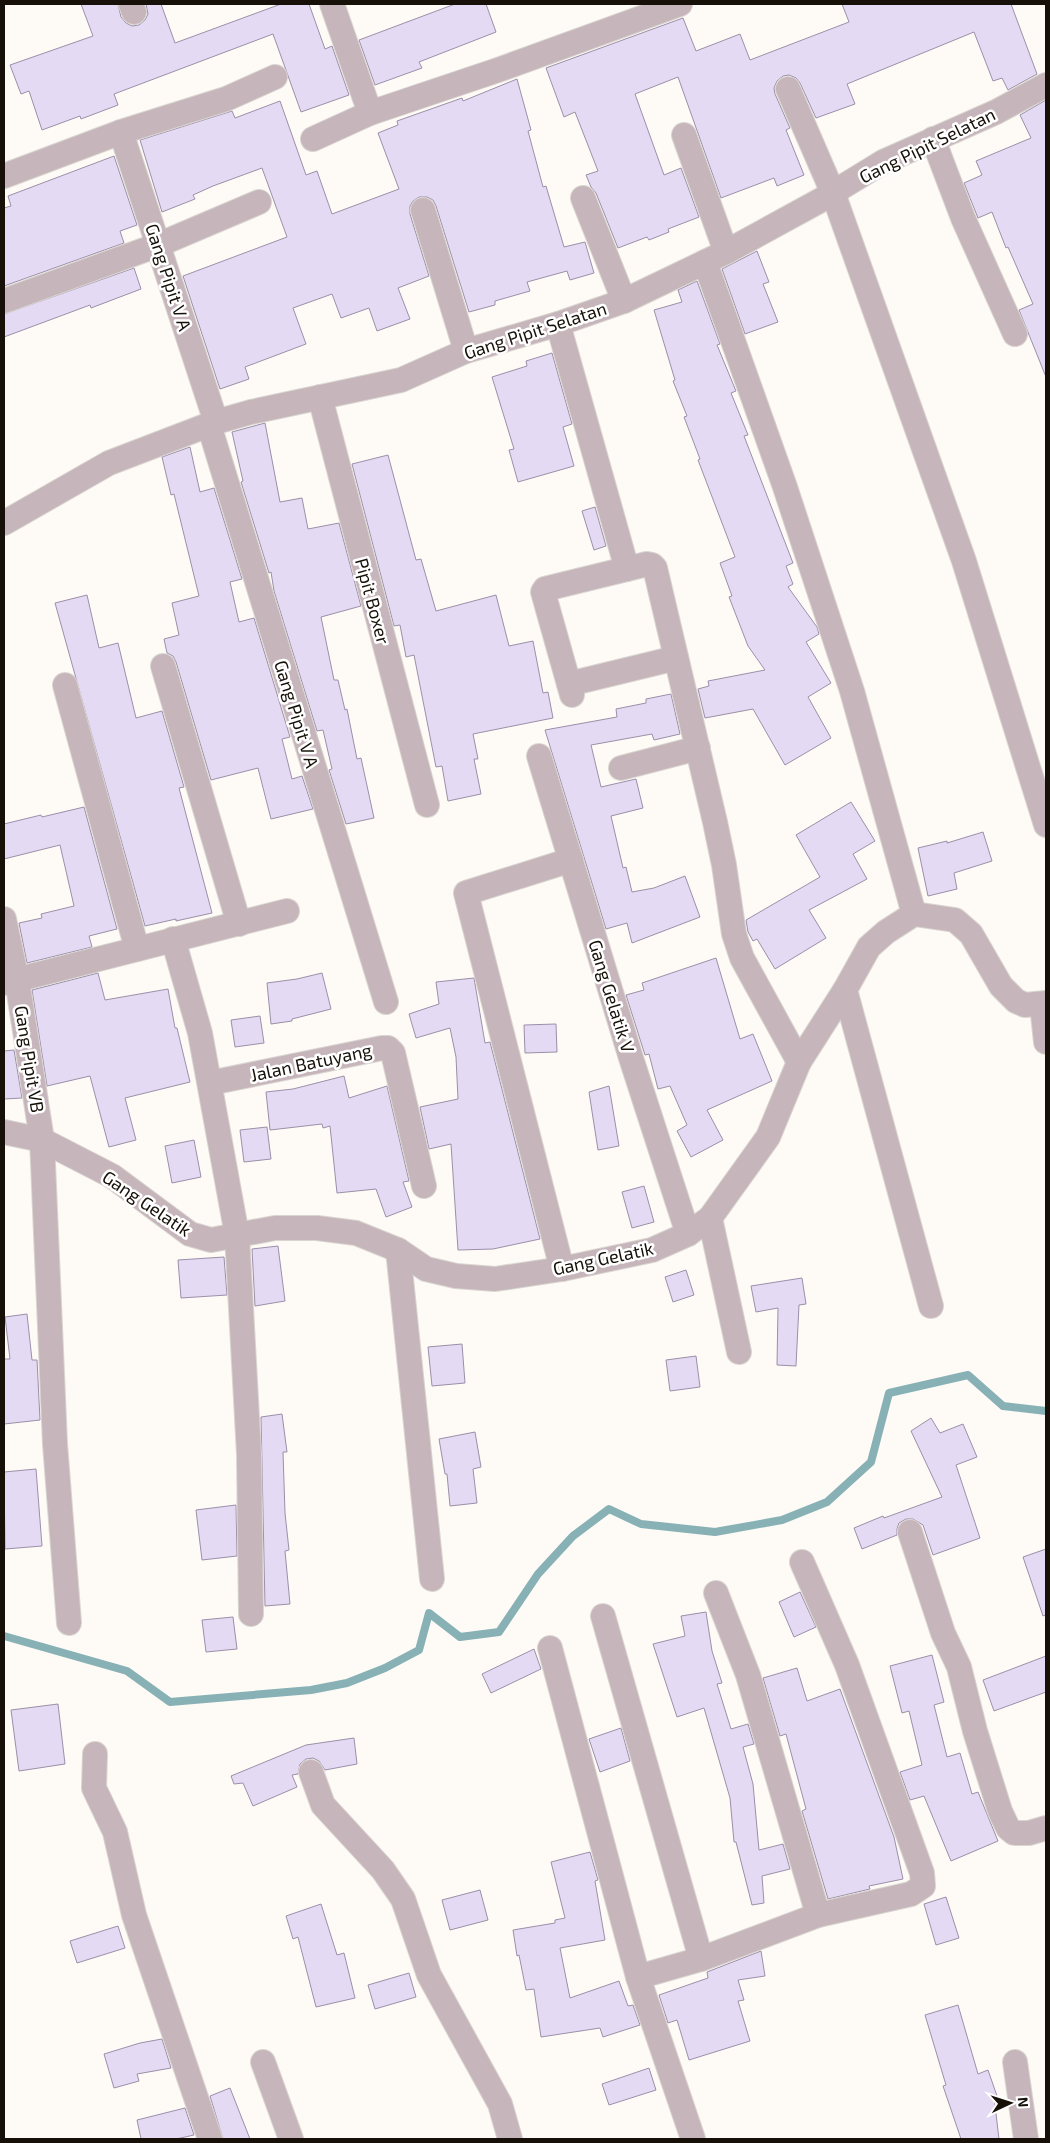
<svg xmlns="http://www.w3.org/2000/svg" width="1050" height="2143" font-family="'Exo 2',sans-serif">
<style>
.lines{fill:none;stroke-linecap:round;stroke-linejoin:round}
.stream{stroke:#87b1b5;stroke-width:8}
.building{fill:#e5daf3;stroke:#9b90a8}
.minor-casing{stroke:#d9d5d0;stroke-width:26}
.minor{stroke:#c6b5bb;stroke-width:24}
.labels{text-anchor:middle;dominant-baseline:central;stroke-width:5;stroke-linejoin:round;paint-order:stroke}
.street-label{font-size:18px;fill:#161008;stroke:#fff}
</style>
<rect width="100%" height="100%" fill="#fefaf6"/>
<g class="lines">
<path class="stream" d="M 4,1636 L 127,1671 L 170,1702 L 311,1690 L 347,1683 L 385,1668 L 419,1650 L 429,1613 L 460,1637 L 499,1632 L 538,1574 L 573,1536 L 609,1509 L 641,1524 L 715,1532 L 782,1520 L 827,1502 L 871,1462 L 889,1393 L 968,1375 L 1003,1406 L 1046,1411"/>
</g>
<g class="building">
<path d="M 81,4 L 118,4 L 121,17 L 126,23 L 132,26 L 139,25 L 145,20 L 148,14 L 146,4 L 161,4 L 175,43 L 281,4 L 309,4 L 325,49 L 332,46 L 349,95 L 301,112 L 273,34 L 114,94 L 118,105 L 81,119 L 80,116 L 42,130 L 29,91 L 21,94 L 10,65 L 93,36 Z"/>
<path d="M 455,4 L 486,4 L 496,32 L 419,62 L 422,68 L 375,85 L 359,40 Z"/>
<path d="M 842,4 L 1011,4 L 1037,74 L 1008,90 L 1002,78 L 993,81 L 974,32 L 847,84 L 855,104 L 816,118 L 800,83 L 796,78 L 789,75 L 783,76 L 777,81 L 774,88 L 775,94 L 790,128 L 786,130 L 804,175 L 777,186 L 774,178 L 721,198 L 678,77 L 635,94 L 664,175 L 681,168 L 699,217 L 668,229 L 669,232 L 649,240 L 647,237 L 618,248 L 596,193 L 591,187 L 586,175 L 598,171 L 575,112 L 564,117 L 546,68 L 683,18 L 696,51 L 740,34 L 750,60 L 849,22 Z"/>
<path d="M 517,79 L 531,130 L 528,131 L 543,187 L 546,186 L 564,247 L 585,242 L 594,273 L 570,280 L 567,271 L 527,282 L 530,291 L 495,301 L 495,305 L 469,312 L 436,206 L 433,200 L 427,197 L 419,197 L 413,201 L 410,206 L 410,214 L 429,276 L 398,288 L 410,319 L 377,331 L 369,308 L 341,318 L 332,294 L 293,308 L 306,344 L 245,367 L 249,379 L 220,389 L 183,276 L 287,237 L 262,168 L 213,186 L 193,195 L 195,199 L 162,212 L 140,140 L 232,111 L 235,118 L 280,101 L 306,175 L 317,171 L 332,214 L 399,189 L 378,133 L 398,125 L 397,121 L 462,98 L 463,101 Z"/>
<path d="M 1046,100 L 1046,377 L 1019,310 L 1033,304 L 1008,247 L 1006,248 L 992,212 L 978,218 L 964,183 L 982,175 L 976,161 L 1031,138 L 1020,115 Z"/>
<path d="M 114,156 L 137,225 L 120,231 L 124,243 L 4,286 L 4,208 L 11,206 L 8,196 Z"/>
<path d="M 757,251 L 769,282 L 763,284 L 778,322 L 745,334 L 722,269 Z"/>
<path d="M 134,268 L 141,289 L 91,308 L 90,305 L 4,337 L 4,314 Z"/>
<path d="M 697,281 L 720,344 L 717,345 L 736,391 L 731,393 L 748,435 L 744,436 L 793,563 L 786,566 L 793,584 L 788,587 L 817,627 L 819,634 L 806,642 L 831,683 L 808,697 L 831,738 L 785,765 L 753,709 L 705,718 L 698,689 L 709,686 L 708,681 L 765,670 L 748,646 L 729,597 L 732,596 L 720,563 L 735,557 L 698,460 L 700,459 L 684,417 L 687,416 L 673,381 L 675,380 L 654,310 L 682,302 L 678,290 Z"/>
<path d="M 552,353 L 572,424 L 563,427 L 574,466 L 518,482 L 509,450 L 514,449 L 492,377 L 527,366 L 526,361 Z"/>
<path d="M 265,423 L 280,502 L 302,498 L 308,529 L 339,523 L 361,606 L 321,617 L 334,680 L 338,680 L 345,710 L 347,709 L 357,759 L 361,758 L 374,818 L 346,824 L 329,770 L 332,769 L 323,730 L 317,731 L 274,591 L 271,572 L 269,573 L 241,482 L 243,481 L 232,432 Z"/>
<path d="M 190,447 L 200,492 L 214,488 L 242,579 L 230,582 L 239,622 L 254,618 L 290,737 L 282,739 L 292,779 L 302,776 L 313,809 L 271,819 L 258,768 L 211,780 L 176,662 L 173,656 L 167,653 L 164,639 L 179,635 L 172,603 L 199,596 L 174,494 L 171,495 L 162,457 Z"/>
<path d="M 388,455 L 416,560 L 421,559 L 436,611 L 496,595 L 509,646 L 533,641 L 543,693 L 548,692 L 553,718 L 473,734 L 478,759 L 474,759 L 481,794 L 448,801 L 442,766 L 436,767 L 414,655 L 406,657 L 400,625 L 394,626 L 352,464 Z"/>
<path d="M 595,507 L 606,546 L 594,550 L 582,511 Z"/>
<path d="M 87,595 L 99,648 L 118,643 L 136,718 L 162,711 L 184,787 L 179,788 L 212,913 L 176,921 L 176,919 L 145,926 L 55,603 Z"/>
<path d="M 671,694 L 680,734 L 654,740 L 652,734 L 591,745 L 601,787 L 636,779 L 643,808 L 611,816 L 623,868 L 626,867 L 632,892 L 654,888 L 685,876 L 700,917 L 632,943 L 627,923 L 606,929 L 545,730 L 617,717 L 616,709 L 646,703 L 646,699 Z"/>
<path d="M 851,802 L 875,841 L 853,854 L 867,879 L 809,910 L 826,938 L 775,969 L 757,939 L 753,941 L 748,932 L 746,920 L 820,877 L 796,835 Z"/>
<path d="M 84,807 L 117,929 L 89,936 L 92,947 L 27,963 L 19,923 L 42,918 L 41,914 L 74,906 L 60,845 L 4,859 L 4,824 L 41,815 L 42,817 Z"/>
<path d="M 983,832 L 992,861 L 954,873 L 957,889 L 928,896 L 918,848 L 947,841 L 947,843 Z"/>
<path d="M 716,958 L 740,1039 L 753,1034 L 772,1081 L 707,1110 L 723,1140 L 691,1157 L 677,1131 L 687,1125 L 670,1086 L 658,1089 L 649,1054 L 645,1055 L 626,995 L 644,990 L 642,983 Z"/>
<path d="M 98,973 L 105,1000 L 168,989 L 175,1028 L 177,1028 L 190,1082 L 125,1098 L 136,1140 L 109,1147 L 90,1076 L 47,1086 L 32,990 Z"/>
<path d="M 322,973 L 331,1009 L 292,1019 L 292,1021 L 271,1024 L 267,983 L 297,979 Z"/>
<path d="M 474,978 L 485,1043 L 490,1042 L 540,1239 L 493,1249 L 458,1250 L 451,1144 L 429,1149 L 420,1107 L 458,1099 L 456,1057 L 450,1028 L 416,1038 L 409,1014 L 439,1004 L 436,982 Z"/>
<path d="M 260,1016 L 264,1043 L 235,1047 L 231,1020 Z"/>
<path d="M 556,1024 L 557,1052 L 525,1053 L 524,1025 Z"/>
<path d="M 14,1050 L 22,1098 L 4,1099 L 4,1051 Z"/>
<path d="M 344,1076 L 349,1098 L 387,1086 L 409,1181 L 403,1182 L 412,1207 L 386,1217 L 376,1189 L 337,1193 L 330,1126 L 323,1128 L 322,1124 L 270,1130 L 266,1092 L 293,1089 Z"/>
<path d="M 609,1086 L 619,1146 L 598,1150 L 589,1092 Z"/>
<path d="M 267,1127 L 271,1159 L 244,1162 L 240,1130 Z"/>
<path d="M 194,1140 L 201,1177 L 172,1183 L 165,1146 Z"/>
<path d="M 644,1186 L 654,1222 L 632,1228 L 622,1192 Z"/>
<path d="M 278,1246 L 285,1301 L 255,1306 L 252,1249 Z"/>
<path d="M 224,1257 L 227,1295 L 181,1298 L 178,1260 Z"/>
<path d="M 686,1270 L 694,1295 L 673,1302 L 665,1277 Z"/>
<path d="M 802,1278 L 806,1304 L 799,1305 L 796,1366 L 777,1365 L 778,1308 L 756,1312 L 751,1286 Z"/>
<path d="M 27,1314 L 32,1360 L 37,1360 L 40,1420 L 4,1424 L 4,1359 L 10,1359 L 5,1317 Z"/>
<path d="M 462,1344 L 465,1383 L 432,1386 L 428,1347 Z"/>
<path d="M 696,1356 L 700,1387 L 670,1391 L 666,1360 Z"/>
<path d="M 282,1414 L 287,1452 L 283,1452 L 285,1513 L 289,1550 L 285,1551 L 290,1604 L 265,1606 L 261,1417 Z"/>
<path d="M 931,1418 L 940,1433 L 963,1424 L 977,1457 L 956,1465 L 980,1538 L 933,1555 L 923,1525 L 913,1519 L 906,1519 L 899,1523 L 897,1529 L 897,1535 L 862,1549 L 854,1528 L 883,1516 L 884,1518 L 942,1497 L 911,1431 Z"/>
<path d="M 475,1432 L 481,1467 L 473,1469 L 477,1503 L 450,1506 L 447,1474 L 445,1474 L 439,1439 Z"/>
<path d="M 36,1469 L 42,1546 L 5,1549 L 4,1472 Z"/>
<path d="M 236,1505 L 237,1556 L 202,1560 L 196,1510 Z"/>
<path d="M 1046,1549 L 1046,1615 L 1043,1616 L 1023,1557 Z"/>
<path d="M 800,1592 L 816,1627 L 794,1637 L 779,1602 Z"/>
<path d="M 706,1612 L 712,1651 L 722,1683 L 717,1684 L 731,1729 L 748,1724 L 754,1744 L 743,1747 L 753,1784 L 759,1850 L 783,1844 L 790,1869 L 762,1876 L 764,1903 L 752,1905 L 736,1842 L 734,1842 L 730,1798 L 704,1708 L 677,1717 L 653,1644 L 685,1636 L 681,1616 Z"/>
<path d="M 233,1617 L 237,1649 L 206,1652 L 202,1620 Z"/>
<path d="M 534,1649 L 541,1669 L 491,1693 L 482,1674 Z"/>
<path d="M 932,1655 L 944,1702 L 934,1705 L 947,1757 L 960,1753 L 972,1794 L 978,1792 L 998,1841 L 951,1861 L 924,1796 L 910,1800 L 900,1772 L 922,1765 L 909,1711 L 902,1713 L 890,1666 Z"/>
<path d="M 1046,1656 L 1046,1692 L 994,1711 L 983,1680 Z"/>
<path d="M 797,1668 L 807,1701 L 840,1689 L 894,1837 L 903,1879 L 869,1886 L 870,1889 L 828,1899 L 802,1811 L 806,1809 L 786,1734 L 780,1736 L 763,1678 Z"/>
<path d="M 58,1704 L 65,1764 L 19,1771 L 11,1710 Z"/>
<path d="M 621,1728 L 630,1761 L 600,1772 L 589,1739 Z"/>
<path d="M 354,1738 L 357,1764 L 325,1770 L 319,1761 L 313,1758 L 306,1759 L 300,1764 L 298,1774 L 292,1775 L 297,1787 L 253,1806 L 243,1783 L 234,1784 L 231,1776 L 306,1745 Z"/>
<path d="M 590,1852 L 598,1880 L 595,1881 L 605,1940 L 560,1948 L 570,1998 L 619,1981 L 628,2006 L 633,2005 L 640,2025 L 603,2037 L 600,2028 L 541,2037 L 534,1989 L 526,1990 L 519,1955 L 517,1956 L 513,1930 L 555,1923 L 555,1920 L 565,1918 L 551,1862 Z"/>
<path d="M 480,1890 L 488,1920 L 450,1930 L 442,1900 Z"/>
<path d="M 946,1897 L 959,1938 L 936,1945 L 924,1904 Z"/>
<path d="M 321,1904 L 337,1955 L 344,1953 L 355,1998 L 316,2007 L 298,1937 L 293,1939 L 286,1916 Z"/>
<path d="M 118,1926 L 125,1948 L 77,1963 L 70,1941 Z"/>
<path d="M 761,1951 L 765,1976 L 738,1980 L 744,2000 L 738,2001 L 750,2041 L 689,2060 L 677,2020 L 668,2023 L 659,1995 L 708,1978 L 707,1972 Z"/>
<path d="M 409,1973 L 416,1997 L 375,2009 L 368,1985 Z"/>
<path d="M 958,2005 L 978,2074 L 988,2070 L 997,2096 L 994,2097 L 999,2139 L 961,2139 L 943,2086 L 946,2085 L 925,2015 Z"/>
<path d="M 162,2039 L 171,2068 L 137,2074 L 139,2081 L 114,2088 L 104,2054 L 140,2043 Z"/>
<path d="M 649,2068 L 656,2090 L 609,2105 L 602,2084 Z"/>
<path d="M 230,2088 L 250,2139 L 223,2139 L 210,2096 Z"/>
<path d="M 185,2108 L 194,2135 L 176,2139 L 141,2139 L 137,2120 Z"/>
</g>
<g class="lines">
<g class="minor-casing">
<g id="minor">
<path d="M 131,4 L 134,12"/>
<path d="M 332,4 L 370,113"/>
<path d="M 788,89 L 833,193 L 964,561 L 1046,825"/>
<path d="M 121,132 L 216,422"/>
<path d="M 684,135 L 726,252"/>
<path d="M 313,139 L 370,113 L 498,70 L 680,4"/>
<path d="M 933,139 L 963,218 L 1015,334"/>
<path d="M 4,176 L 121,132 L 226,99 L 275,77"/>
<path d="M 583,198 L 624,301"/>
<path d="M 423,210 L 466,351"/>
<path d="M 705,262 L 785,487 L 852,691 L 914,914"/>
<path d="M 4,301 L 158,245 L 259,202"/>
<path d="M 558,324 L 627,569"/>
<path d="M 320,397 L 427,805"/>
<path d="M 209,425 L 386,1002"/>
<path d="M 4,523 L 109,463 L 216,422 L 251,412 L 401,380 L 466,351 L 558,324 L 624,301 L 726,252 L 821,200 L 883,162 L 996,112 L 1046,85"/>
<path d="M 163,666 L 239,924"/>
<path d="M 569,684 L 676,658"/>
<path d="M 65,685 L 137,949"/>
<path d="M 572,695 L 543,592 L 545,589 L 647,564 L 652,565 L 655,568 L 715,822 L 724,865 L 734,934 L 742,958 L 799,1062"/>
<path d="M 539,756 L 631,1058 L 688,1234"/>
<path d="M 621,768 L 698,748"/>
<path d="M 4,919 L 17,980 L 42,1140 L 55,1444 L 69,1623"/>
<path d="M 173,939 L 200,1033 L 237,1235 L 249,1454 L 251,1614"/>
<path d="M 4,983 L 287,911"/>
<path d="M 845,990 L 931,1306"/>
<path d="M 1042,1005 L 1046,1042"/>
<path d="M 210,1083 L 382,1048 L 388,1048 L 393,1053 L 424,1186"/>
<path d="M 4,1132 L 42,1140 L 112,1176 L 190,1234 L 211,1240 L 275,1228 L 317,1228 L 356,1233 L 398,1250 L 426,1269 L 456,1276 L 495,1279 L 562,1269 L 652,1250 L 688,1234 L 710,1218 L 768,1137 L 799,1062 L 845,990 L 869,947 L 886,932 L 914,914 L 955,920 L 971,934 L 1001,986 L 1016,1001 L 1025,1005 L 1046,1003"/>
<path d="M 710,1218 L 739,1352"/>
<path d="M 398,1250 L 432,1579"/>
<path d="M 562,1269 L 466,893 L 571,860"/>
<path d="M 910,1532 L 943,1633 L 959,1667 L 975,1731 L 1000,1811 L 1008,1828 L 1014,1833 L 1029,1833 L 1046,1828"/>
<path d="M 716,1593 L 748,1675 L 818,1915"/>
<path d="M 603,1616 L 701,1959"/>
<path d="M 550,1648 L 638,1977 L 693,2139"/>
<path d="M 95,1754 L 94,1788 L 115,1832 L 134,1915 L 210,2139"/>
<path d="M 311,1772 L 323,1805 L 383,1870 L 403,1899 L 429,1975 L 500,2104 L 510,2139"/>
<path d="M 638,1977 L 701,1959 L 818,1915 L 911,1894 L 923,1886 L 922,1873 L 847,1665 L 802,1562"/>
<path d="M 263,2062 L 291,2139"/>
<path d="M 1015,2062 L 1026,2139"/>
</g>
</g>
<use href="#minor" class="minor"/>
</g>
<g class="labels">
<g class="street-label">
<text transform="translate(927 145) rotate(-26)">Gang Pipit Selatan</text>
<text transform="translate(169 277) rotate(72)">Gang Pipit V A</text>
<text transform="translate(535 330) rotate(-18)">Gang Pipit Selatan</text>
<text transform="translate(373 601) rotate(75)">Pipit Boxer</text>
<text transform="translate(297 714) rotate(73)">Gang Pipit V A</text>
<text transform="translate(612 996) rotate(73)">Gang Gelatik V</text>
<text transform="translate(30 1059) rotate(81)">Gang Pipit VB</text>
<text transform="translate(311 1062) rotate(-12)">Jalan Batuyang</text>
<text transform="translate(147 1203) rotate(34)">Gang Gelatik</text>
<text transform="translate(603 1258) rotate(-12)">Gang Gelatik</text>
</g>
</g>
<rect width="1050" height="2143" fill="none" stroke="#161008" stroke-width="10"/>
<g transform="translate(1010 2103) rotate(86)" stroke="#ffffff" stroke-width="4" paint-order="stroke">
<path d="M0-4L9 19L0 12L-9 19Z" fill="#161008"/>
<text y="-8" font-size="14" font-weight="bold" text-anchor="middle" fill="#161008">N</text>
</g>
</svg>
